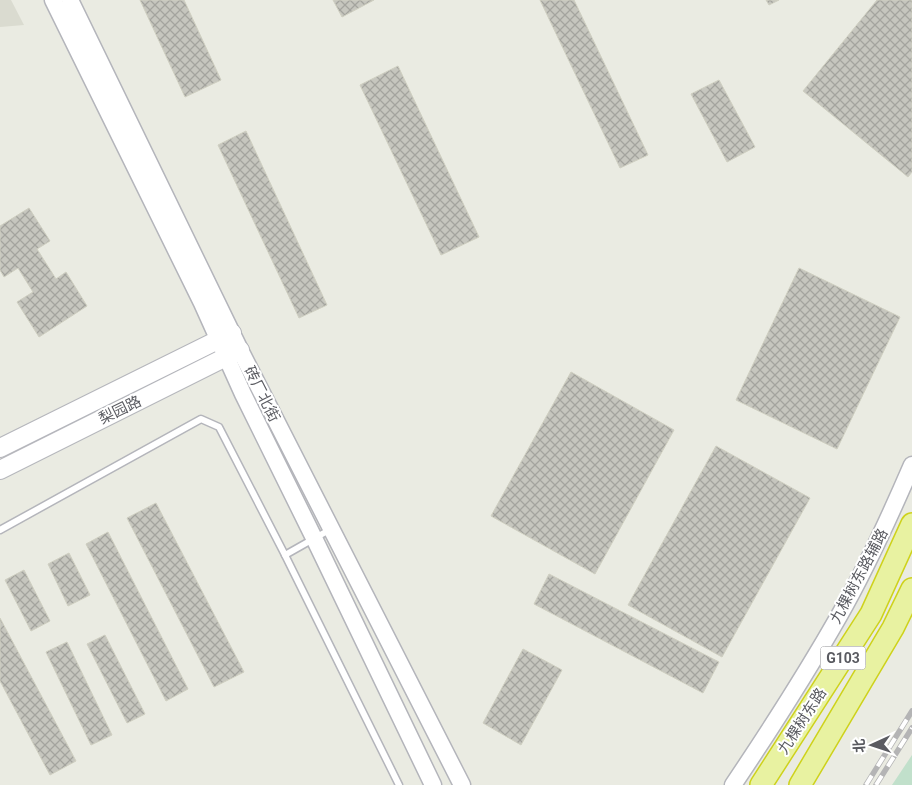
<svg xmlns="http://www.w3.org/2000/svg" width="912" height="785" font-family="Roboto,'Noto Sans SC',sans-serif">
<style>
.education{fill:#dadbd0}
.green{fill:#c1e0cb}
.building{fill:url(#building-cross-hatch);stroke:#cfcfc1}
.lines{fill:none;stroke-linecap:round;stroke-linejoin:round}
.service-casing{stroke:#b4b5bb;stroke-width:9}
.tertiary-casing{stroke:#b4b5bb;stroke-width:19}
.secondary-casing{stroke:#b5b6bc;stroke-width:20}
.trunk-casing{stroke:#ced21b;stroke-width:24}
.service{stroke:#fff;stroke-width:6}
.tertiary{stroke:#fff;stroke-width:16}
.secondary{stroke:#fff;stroke-width:18}
.trunk{stroke:#e8f2a1;stroke-width:21}
.rail-casing{stroke:#b4b4b5;stroke-width:5.5}
.rail{stroke:#fff;stroke-width:4;stroke-dasharray:11;stroke-linecap:butt}
.labels{text-anchor:middle;dominant-baseline:central;stroke-width:4;stroke-linejoin:round;paint-order:stroke}
.shield{fill:#fff;stroke:#8c8c90;stroke-width:1}
.shield-label{font-size:14px;font-weight:bold;fill:#5a5b61}
.street-label{font-size:15px;fill:#5a5b61;stroke:#fff}
</style>
<defs>
<pattern id="building-cross-hatch" width="8" height="8" patternUnits="userSpaceOnUse" patternTransform="scale(1.25)"><rect width="8" height="8" fill="#c6c6be"/><path d="M0 0l8 8M0 8l8-8" fill="none" stroke="#a4a49e"/></pattern>
</defs>
<rect width="100%" height="100%" fill="#eaebe2"/>
<path class="education" d="M 0,0 L 11,0 L 24,25 L 0,27 Z"/>
<path class="green" d="M 912,755 L 912,785 L 892,785 Z"/>
<g class="building">
<path d="M 140,0 L 184,0 L 221,80 L 185,97 Z"/>
<path d="M 333,0 L 374,0 L 342,17 Z"/>
<path d="M 540,0 L 574,0 L 648,155 L 620,168 Z"/>
<path d="M 766,0 L 779,0 L 769,5 Z"/>
<path d="M 877,0 L 912,0 L 912,172 L 908,177 L 803,91 Z"/>
<path d="M 398,66 L 479,237 L 441,255 L 360,85 Z"/>
<path d="M 719,80 L 755,147 L 727,162 L 691,94 Z"/>
<path d="M 246,131 L 327,305 L 299,318 L 218,145 Z"/>
<path d="M 29,208 L 50,241 L 37,249 L 56,279 L 66,272 L 87,306 L 39,337 L 17,302 L 33,292 L 18,268 L 4,277 L 0,270 L 0,226 Z"/>
<path d="M 799,268 L 900,317 L 837,449 L 736,400 Z"/>
<path d="M 571,372 L 674,430 L 595,574 L 491,516 Z"/>
<path d="M 716,446 L 810,498 L 722,657 L 628,605 Z"/>
<path d="M 156,503 L 244,672 L 214,687 L 127,518 Z"/>
<path d="M 108,532 L 188,689 L 166,701 L 86,544 Z"/>
<path d="M 69,553 L 90,595 L 68,606 L 48,564 Z"/>
<path d="M 24,570 L 50,621 L 31,631 L 5,580 Z"/>
<path d="M 549,574 L 719,662 L 703,693 L 534,604 Z"/>
<path d="M 0,618 L 76,761 L 50,775 L 0,681 Z"/>
<path d="M 105,635 L 145,714 L 127,723 L 87,644 Z"/>
<path d="M 67,642 L 112,735 L 91,745 L 46,652 Z"/>
<path d="M 523,649 L 562,670 L 521,745 L 483,723 Z"/>
</g>
<g class="lines">
<g class="service-casing">
<g id="service">
<path d="M 331,529 L 285,555 L 399,785"/>
<path d="M 0,530 L 201,419 L 219,427 L 285,555"/>
</g>
</g>
<g class="tertiary-casing">
<g id="tertiary">
<path d="M 53,0 L 202,303 L 243,394 L 314,538 L 433,785"/>
<path d="M 70,0 L 240,350 L 462,785"/>
<path d="M 733,785 C 770,730 806,674 839,616 C 867,567 890,516 912,465"/>
</g>
</g>
<g class="secondary-casing">
<g id="secondary">
<path d="M 0,448 L 232,333"/>
<path d="M 0,470 L 240,350"/>
</g>
</g>
<g class="trunk-casing">
<g id="trunk">
<path d="M 761,785 L 871,614 L 912,524"/>
<path d="M 800,785 L 893,628 L 912,589"/>
</g>
</g>
<use href="#service" class="service"/>
<use href="#tertiary" class="tertiary"/>
<use href="#secondary" class="secondary"/>
<use href="#trunk" class="trunk"/>
<g class="rail-casing">
<g id="rail">
<path d="M 866,785 L 912,711"/>
<path d="M 876,785 L 912,728"/>
</g>
</g>
<use href="#rail" class="rail"/>
</g>
<g class="labels">
<rect class="shield" x="820.5" y="646.5" width="45" height="23" rx="4"/>
<g class="shield-label">
<text x="843" y="658">G103</text>
</g>
<g class="street-label">
<text transform="translate(262 394) rotate(63)">砖厂北街</text>
<text transform="translate(120 410) rotate(-26)">梨园路</text>
<text transform="translate(859 576) rotate(-62)">九棵树东路辅路</text>
<text transform="translate(802 721) rotate(-57)">九棵树东路</text>
</g>
</g>
<g transform="translate(872 745) rotate(267)" stroke="#ffffff" stroke-width="4" paint-order="stroke">
<path d="M0-4L9 19L0 12L-9 19Z" fill="#5a5b61"/>
<text y="-8" font-size="14" font-weight="bold" text-anchor="middle" fill="#5a5b61">北</text>
</g>
</svg>
